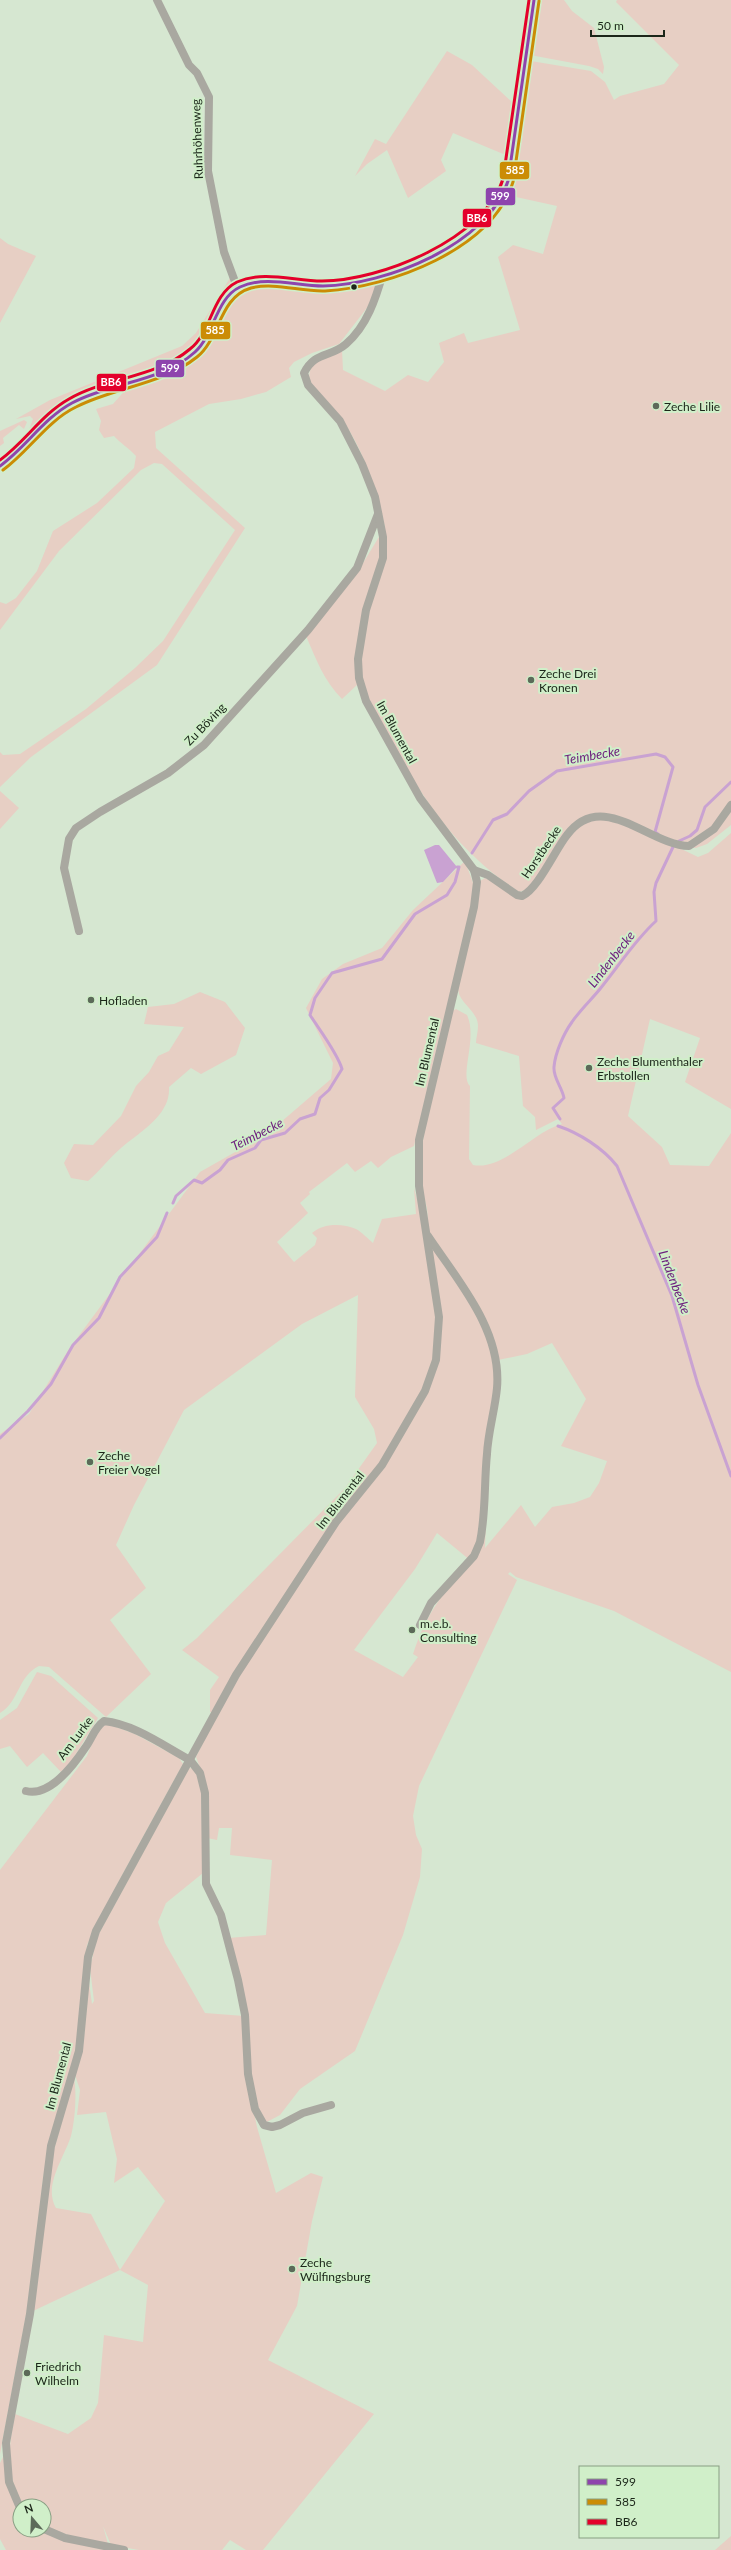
<svg xmlns="http://www.w3.org/2000/svg" width="731" height="2550" font-family="Lato,sans-serif">
<style>
.green{fill:#e7cfc4;fill-rule:evenodd}
.water{fill:#c9a2d2}
.lines{fill:none;stroke-linecap:round;stroke-linejoin:round}
.stream{stroke:#c9a2d2;stroke-width:3}
.minor{stroke:#a9a8a0;stroke-width:8}
.tertiary{stroke:#a9a8a0;stroke-width:10}
.bus-1-casing{stroke:#d0efc9;stroke-width:6}
.bus-2-casing{stroke:#d0efc9;stroke-width:6}
.bus-3-casing{stroke:#d0efc9;stroke-width:6}
.bus-1{stroke:#8e44ad;stroke-width:3}
.bus-2{stroke:#cb8c05;stroke-width:3}
.bus-3{stroke:#e4002b;stroke-width:3}
.bus-dot{fill:#1b2619;stroke:#d0efc9;stroke-width:1.5}
.poi-dot{fill:#5c6a59;stroke:#d0efc9;stroke-width:1.5}
.labels{text-anchor:middle;dominant-baseline:central;stroke-width:4;stroke-linejoin:round;paint-order:stroke}
.street-label{font-size:12px;fill:#1b2619;stroke:#d0efc9}
.poi-label{font-size:12px;fill:#1b2619;stroke:#d0efc9;text-anchor:start}
.water-label{font-size:13px;font-style:italic;fill:#6e217e;stroke:#d0efc9}
.line-badge{stroke:#d0efc9;stroke-width:1.5}
.badge-label{font-size:11px;text-anchor:middle;font-weight:bold;fill:#fff}
</style>
<rect width="100%" height="100%" fill="#d6e7d1"/>
<g class="green">
<path d="M 538,0 L 564,0 L 572,11 L 594,28 L 604,67 L 603,74 L 598,69 L 589,66 L 530,55 Z"/>
<path d="M 617,0 L 731,0 L 731,825 L 707,844 L 696,848 L 673,845 L 698,857 L 708,853 L 731,833 L 731,1109 L 685,1082 L 700,1038 L 650,1019 L 628,1116 L 662,1147 L 670,1165 L 709,1166 L 731,1133 L 731,1672 L 614,1611 L 516,1577 L 510,1572 L 508,1574 L 517,1580 L 419,1786 L 413,1816 L 416,1835 L 422,1849 L 420,1877 L 403,1935 L 355,2051 L 300,2089 L 280,2115 L 265,2123 L 256,2102 L 250,2074 L 247,2014 L 228,1938 L 266,1935 L 272,1860 L 230,1855 L 232,1828 L 219,1828 L 217,1840 L 207,1838 L 204,1778 L 196,1757 L 217,1714 L 210,1712 L 210,1690 L 219,1677 L 182,1650 L 197,1638 L 345,1488 L 377,1443 L 374,1429 L 355,1397 L 358,1295 L 302,1324 L 184,1410 L 134,1505 L 116,1545 L 146,1588 L 110,1620 L 151,1674 L 106,1717 L 49,1667 L 39,1666 C 18,1676 19,1702 0,1713 L 0,1434 L 29,1414 L 69,1349 L 200,1172 L 267,1134 L 331,1079 L 333,1063 L 306,1008 L 322,979 L 343,964 L 382,948 L 413,910 L 465,861 L 473,883 L 472,901 L 414,1146 L 391,1157 L 378,1168 L 371,1161 L 355,1172 L 347,1163 L 309,1192 L 310,1194 L 300,1203 L 308,1213 L 277,1242 L 294,1262 L 315,1245 L 317,1238 L 312,1233 C 323,1223 342,1223 356,1229 C 362,1232 368,1239 373,1243 L 382,1219 L 416,1214 L 414,1188 L 425,1228 C 432,1213 423,1200 422,1184 C 418,1126 439,1067 452,1011 L 456,1009 L 467,1015 C 478,1038 459,1076 470,1086 L 469,1159 L 473,1165 C 503,1171 534,1131 562,1124 L 558,1119 L 536,1130 L 535,1117 L 523,1106 L 519,1056 L 476,1043 C 476,1038 478,1032 478,1026 C 478,1011 460,1004 458,990 L 480,881 L 485,878 L 527,897 L 580,819 L 528,889 L 519,892 C 440,840 409,774 366,694 L 364,682 L 357,685 L 342,699 C 324,681 316,659 306,636 L 360,568 L 385,527 C 376,489 364,451 342,419 C 333,407 316,398 311,385 C 308,377 309,371 313,364 L 342,350 L 343,370 L 385,391 L 408,375 L 428,382 L 444,362 L 439,343 L 464,333 L 468,343 L 520,330 L 498,257 L 513,245 L 543,254 L 557,206 L 507,195 L 531,61 L 591,71 L 605,82 L 614,100 L 620,96 L 664,84 L 679,65 L 616,2 ZM 552,1343 L 586,1399 L 561,1446 L 607,1461 L 599,1483 L 590,1497 L 574,1503 L 552,1507 L 535,1527 L 521,1505 L 485,1548 L 488,1457 L 498,1360 L 527,1354 ZM 437,1533 L 471,1561 C 443,1593 427,1612 413,1654 L 418,1657 L 403,1677 L 354,1650 L 415,1569 Z"/>
<path d="M 447,51 L 472,65 L 513,103 L 514,108 L 508,156 L 453,133 L 441,160 L 446,171 L 408,198 L 387,150 L 367,164 L 355,176 L 375,139 L 386,144 Z"/>
<path d="M 0,238 L 8,244 L 36,256 L 0,323 Z"/>
<path d="M 230,278 L 232,288 C 209,315 203,343 172,363 L 68,399 L 48,414 L 18,446 L 14,446 L 29,430 L 33,419 L 30,416 L 16,419 L 50,400 L 182,346 L 196,333 Z"/>
<path d="M 378,279 L 373,300 L 339,344 L 312,353 L 294,362 L 289,368 L 291,377 L 266,392 L 241,399 L 209,404 L 155,432 L 156,448 L 245,528 L 157,665 L 31,757 L 0,787 L 0,752 L 3,755 L 20,754 L 86,709 L 135,668 L 163,641 L 235,530 L 162,464 L 154,463 L 141,470 L 59,551 L 0,630 L 0,602 L 6,604 L 16,598 L 37,571 L 53,531 L 97,503 L 134,468 L 136,456 C 129,448 120,443 114,436 L 104,438 L 99,430 L 101,421 L 96,409 L 113,404 L 128,387 L 163,377 L 179,369 L 196,357 L 236,296 L 247,290 L 273,287 L 311,290 Z"/>
<path d="M 24,420 L 27,422 L 24,429 L 19,425 L 3,438 L 4,443 L 0,446 L 0,431 Z"/>
<path d="M 0,791 L 19,808 L 0,829 Z"/>
<path d="M 200,992 L 225,1002 L 245,1028 L 236,1055 L 201,1074 L 191,1068 L 169,1087 C 171,1115 140,1132 121,1148 C 109,1158 100,1171 88,1181 L 71,1178 L 64,1163 L 74,1144 L 93,1145 L 121,1116 L 136,1086 L 149,1072 L 158,1056 L 169,1051 L 184,1027 L 144,1024 L 148,1007 L 174,1004 Z"/>
<path d="M 37,1672 L 51,1676 L 98,1718 L 71,1762 L 61,1772 L 43,1753 L 27,1767 L 10,1746 L 0,1749 L 0,1720 L 17,1708 Z"/>
<path d="M 108,1724 L 135,1734 L 179,1758 L 183,1764 L 120,1879 L 87,1945 L 78,2047 L 49,2146 L 43,2179 L 35,2268 L 0,2454 L 0,1870 L 87,1756 L 97,1731 L 103,1726 Z"/>
<path d="M 189,1768 L 194,1769 L 201,1781 L 203,1873 L 166,1903 L 158,1922 L 165,1943 L 205,2013 L 244,2016 L 246,2074 L 257,2127 L 276,2193 L 311,2173 L 323,2177 L 312,2221 L 297,2306 L 268,2360 L 374,2414 L 263,2550 L 246,2550 L 230,2540 L 222,2550 L 139,2550 L 111,2545 L 103,2526 L 108,2544 L 81,2540 L 44,2526 L 44,2506 L 22,2506 C 6,2473 8,2449 15,2414 L 68,2434 L 91,2418 L 98,2403 L 104,2335 L 143,2342 L 148,2285 L 120,2270 L 33,2311 L 51,2160 L 74,2078 C 77,2093 75,2121 71,2136 C 64,2158 43,2186 56,2208 L 91,2214 L 120,2270 L 165,2201 L 138,2167 L 114,2183 L 117,2159 L 106,2112 L 77,2115 L 80,2090 L 75,2075 L 83,2046 L 89,1982 L 92,2004 L 94,2001 L 90,1968 L 97,1937 Z"/>
<path d="M 3,2457 C 7,2482 20,2505 20,2530 L 42,2530 L 115,2550 L 6,2550 L 0,2539 L 0,2463 Z"/>
<path d="M 731,2536 L 731,2550 L 715,2550 Z"/>
</g>
<path class="water" d="M 435,845 L 439,845 L 457,867 L 443,882 L 437,883 L 424,850 Z"/>
<g class="lines">
<g class="stream">
<path d="M 679,841 L 690,836 L 697,830 L 705,807 L 731,782"/>
<path d="M 472,853 L 493,820 L 507,814 L 529,791 L 557,771 L 656,754 L 665,757 L 673,767 L 655,832 L 658,834"/>
<path d="M 560,1119 L 553,1108 L 564,1098 C 562,1087 553,1078 554,1067 C 555,1053 564,1033 572,1022 C 580,1010 591,1000 600,989 C 619,966 634,941 656,921 L 654,892 L 656,883 L 673,847"/>
<path d="M 558,1126 C 579,1133 603,1148 617,1166 L 672,1296 L 698,1385 L 731,1476"/>
<path d="M 173,1203 L 176,1196 L 194,1180 L 202,1183 L 220,1170 L 228,1160 L 255,1148 L 261,1140 L 285,1133 L 300,1119 L 315,1114 L 320,1098 L 329,1090 L 342,1069 C 338,1054 319,1029 310,1015 L 315,998 L 332,973 L 382,959 L 415,914 L 447,895 L 455,882 L 459,867 L 457,867"/>
<path d="M 0,1438 L 28,1411 L 51,1384 L 73,1345 L 99,1318 L 120,1277 L 157,1237 L 167,1213"/>
</g>
<g class="minor">
<path d="M 157,0 L 189,65 L 197,73 L 209,97 L 208,171 L 224,252 L 237,287"/>
<path d="M 474,870 L 488,875 L 517,895 L 522,896 C 538,889 555,850 567,835 C 602,788 649,845 689,846 L 714,829 L 731,805"/>
<path d="M 79,931 L 64,868 L 69,839 L 76,828 L 100,812 L 168,773 L 204,745 L 308,630 L 357,568 L 378,514"/>
<path d="M 420,1625 L 431,1603 L 474,1556 L 480,1542 C 486,1513 484,1483 487,1454 C 488,1432 495,1410 497,1388 C 502,1330 458,1281 428,1236"/>
<path d="M 26,1791 C 49,1797 73,1766 85,1748 C 92,1739 94,1728 104,1721 C 134,1724 164,1746 190,1760 L 200,1773 L 205,1793 L 206,1884 L 221,1915 L 238,1980 L 245,2015 L 248,2074 L 255,2109 L 264,2125 L 272,2127 L 280,2125 L 303,2113 L 331,2105"/>
<path d="M 20,2508 L 9,2482 L 6,2443 L 30,2314 L 51,2146 L 79,2051 L 88,1957 L 96,1931 L 236,1675 L 336,1522 L 382,1465 L 425,1391 L 436,1360 L 439,1317 L 419,1186 L 419,1140 L 474,907 L 477,882 L 474,870 L 420,798 L 366,701 L 359,678 L 358,659 L 366,610 L 383,558 L 383,537 L 375,497 L 362,464 L 340,421 L 308,385 L 304,373 C 315,351 330,358 346,344 C 367,326 376,298 383,273"/>
<path d="M 44,2529 L 65,2538 L 124,2550"/>
</g>
<path class="tertiary" d="M 0,466 C 27,449 44,418 72,403 C 112,382 158,381 194,353 C 213,338 219,296 239,287 C 268,273 305,290 335,285 C 391,277 476,249 503,194 C 511,178 512,154 515,136 C 522,90 528,45 534,0"/>
<g class="bus-1-casing">
<path id="bus-1" d="M 0,466 C 26,447 44,418 72,403 C 111,382 162,382 195,352 C 214,335 216,298 240,287 C 266,275 296,286 323,286 C 385,285 488,245 508,181 L 534,0"/>
</g>
<g class="bus-2-casing">
<path id="bus-2" d="M 3,470 C 29,451 47,421 76,407 C 115,387 162,385 197,357 C 220,339 219,297 251,288 C 275,282 301,292 325,291 C 390,287 492,250 513,182 L 539,1"/>
</g>
<g class="bus-3-casing">
<path id="bus-3" d="M 0,460 C 25,442 42,414 69,399 C 107,377 156,378 190,349 C 212,332 211,295 237,282 C 264,270 294,281 322,281 C 380,281 485,239 503,179 L 529,0"/>
</g>
<use href="#bus-1" class="bus-1"/>
<use href="#bus-2" class="bus-2"/>
<use href="#bus-3" class="bus-3"/>
</g>
<circle class="bus-dot" cx="354" cy="287" r="3.5"/>
<g class="poi-dot">
<circle cx="656" cy="406" r="4"/>
<circle cx="531" cy="680" r="4"/>
<circle cx="91" cy="1000" r="4"/>
<circle cx="589" cy="1068" r="4"/>
<circle cx="90" cy="1462" r="4"/>
<circle cx="412" cy="1630" r="4"/>
<circle cx="292" cy="2269" r="4"/>
<circle cx="27" cy="2373" r="4"/>
</g>
<g class="labels">
<g class="street-label">
<text transform="translate(197 139) rotate(-92)">Ruhrhöhenweg</text>
<text transform="translate(205 724) rotate(-46)">Zu Böving</text>
<text transform="translate(397 732) rotate(61)">Im Blumental</text>
<text transform="translate(541 852) rotate(-56)">Horstbecke</text>
<text transform="translate(427 1052) rotate(-77)">Im Blumental</text>
<text transform="translate(340 1500) rotate(-52)">Im Blumental</text>
<text transform="translate(75 1738) rotate(-53)">Am Lurke</text>
<text transform="translate(58 2076) rotate(-75)">Im Blumental</text>
</g>
<g class="poi-label">
<text x="664" y="406">Zeche Lilie</text>
<text x="539" y="673">Zeche Drei<tspan x="539" dy="14">Kronen</tspan></text>
<text x="99" y="1000">Hofladen</text>
<text x="597" y="1061">Zeche Blumenthaler<tspan x="597" dy="14">Erbstollen</tspan></text>
<text x="98" y="1455">Zeche<tspan x="98" dy="14">Freier Vogel</tspan></text>
<text x="420" y="1623">m.e.b.<tspan x="420" dy="14">Consulting</tspan></text>
<text x="300" y="2262">Zeche<tspan x="300" dy="14">Wülfingsburg</tspan></text>
<text x="35" y="2366">Friedrich<tspan x="35" dy="14">Wilhelm</tspan></text>
</g>
<g class="water-label">
<text transform="translate(592 755) rotate(-10)">Teimbecke</text>
<text transform="translate(611 959) rotate(-52)">Lindenbecke</text>
<text transform="translate(257 1134) rotate(-27)">Teimbecke</text>
<text transform="translate(675 1282) rotate(69)">Lindenbecke</text>
</g>
</g>
<g class="line-badge">
<rect x="499" y="161" width="31" height="19" rx="4" fill="#cb8c05"/>
<rect x="485" y="187" width="31" height="19" rx="4" fill="#8e44ad"/>
<rect x="462" y="208" width="30" height="20" rx="4" fill="#e4002b"/>
<rect x="200" y="321" width="31" height="19" rx="4" fill="#cb8c05"/>
<rect x="155" y="359" width="30" height="19" rx="4" fill="#8e44ad"/>
<rect x="96" y="373" width="31" height="19" rx="4" fill="#e4002b"/>
</g>
<g class="badge-label">
<text x="515" y="174">585</text>
<text x="500" y="200">599</text>
<text x="477" y="222">BB6</text>
<text x="215" y="334">585</text>
<text x="170" y="372">599</text>
<text x="111" y="386">BB6</text>
</g>
<rect x="579" y="2466" width="140" height="72" fill="#d0efc9" stroke="#889f83"/>
<rect x="587" y="2479" width="20" height="6" fill="#8e44ad" stroke="#889f83"/>
<text x="615" y="2486" font-size="12" fill="#1b2619">599</text>
<rect x="587" y="2499" width="20" height="6" fill="#cb8c05" stroke="#889f83"/>
<text x="615" y="2506" font-size="12" fill="#1b2619">585</text>
<rect x="587" y="2519" width="20" height="6" fill="#e4002b" stroke="#889f83"/>
<text x="615" y="2526" font-size="12" fill="#1b2619">BB6</text>
<g transform="translate(32 2518) rotate(341)"><circle r="19" fill="#d0efc9" stroke="#889f83"/>
<path d="M0-3L7 15L0 10L-7 15Z" fill="#5c6a59"/>
<text y="-6" font-size="11" font-weight="bold" text-anchor="middle" fill="#1b2619">N</text>
</g>
<path d="M591 30v6h73v-6" fill="none" stroke="#1b2619" stroke-width="2"/>
<text x="597" y="30" font-size="12" fill="#1b2619" stroke="#d0efc9" stroke-width="3" paint-order="stroke">50 m</text>
</svg>
